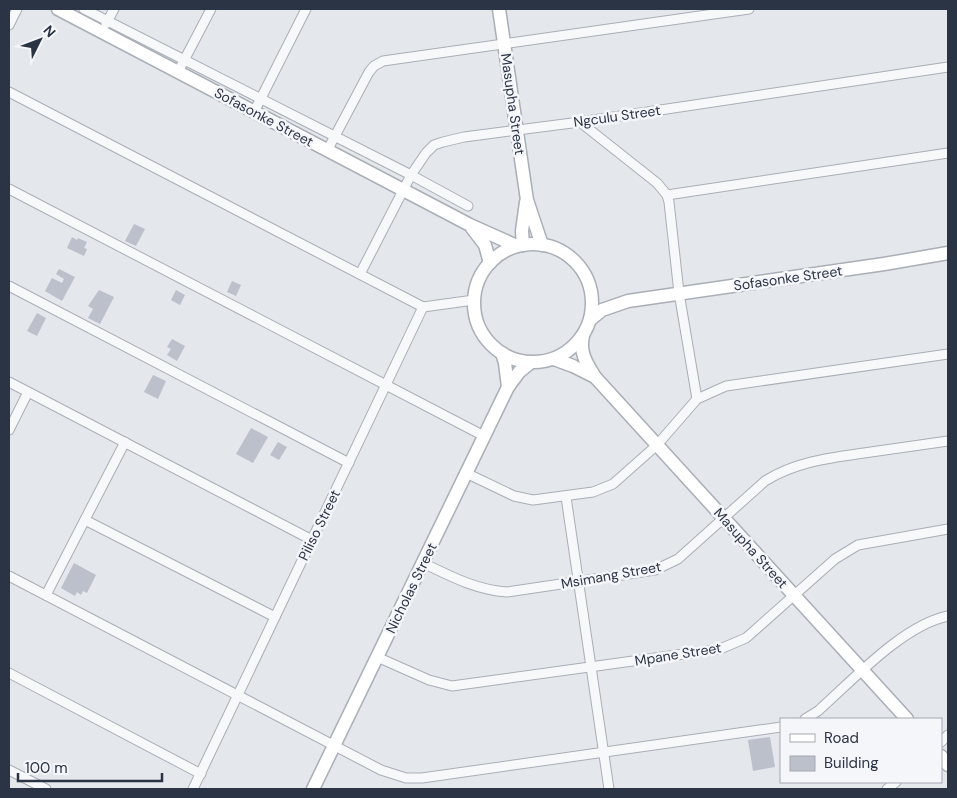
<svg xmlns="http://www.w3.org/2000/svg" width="957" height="798" font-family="'DM Sans',sans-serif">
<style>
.building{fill:#bbc0ca}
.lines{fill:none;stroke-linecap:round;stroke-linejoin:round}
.street-casing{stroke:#a9aeb7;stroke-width:11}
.secondary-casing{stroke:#a9aeb7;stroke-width:15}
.street{stroke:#f7f8fa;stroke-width:9}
.secondary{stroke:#fff;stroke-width:12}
.labels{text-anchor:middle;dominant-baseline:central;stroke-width:5;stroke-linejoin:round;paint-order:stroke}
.street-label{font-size:14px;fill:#2b3445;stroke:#f4f6f9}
</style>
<rect width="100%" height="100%" fill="#e4e7ec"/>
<g class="building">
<path d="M 134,224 L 145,229 L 136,246 L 125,241 Z"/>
<path d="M 72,237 L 77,240 L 78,238 L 87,242 L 84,248 L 87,249 L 84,256 L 67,248 Z"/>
<path d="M 59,269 L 75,277 L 62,301 L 45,291 L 52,278 L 62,283 L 64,279 L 56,274 Z"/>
<path d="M 232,281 L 241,285 L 236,296 L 227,292 Z"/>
<path d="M 99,290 L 114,297 L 100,324 L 88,318 L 93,309 L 88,306 Z"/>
<path d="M 176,290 L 185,295 L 180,305 L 171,300 Z"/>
<path d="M 37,313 L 46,318 L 37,336 L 27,331 Z"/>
<path d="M 172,339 L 185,346 L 177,361 L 167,355 L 171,349 L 167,347 Z"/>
<path d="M 153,375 L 166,381 L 158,399 L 144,392 Z"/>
<path d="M 251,428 L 268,437 L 253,463 L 236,454 Z"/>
<path d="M 278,442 L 287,447 L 279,460 L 270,455 Z"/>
<path d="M 74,563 L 96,575 L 87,593 L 83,591 L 81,595 L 77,592 L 75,596 L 61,588 Z"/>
<path d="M 770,737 L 775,767 L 753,771 L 748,740 Z"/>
</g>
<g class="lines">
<g class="street-casing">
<g id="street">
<path d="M 84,9 L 411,175 L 468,206"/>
<path d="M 106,24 L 114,9"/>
<path d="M 9,25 L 17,9"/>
<path d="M 178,72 L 211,9"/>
<path d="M 9,92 L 423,307"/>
<path d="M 254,112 L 306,9"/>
<path d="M 580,122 L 657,183 L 667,195 L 669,202 L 679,293 L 697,399"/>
<path d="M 327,151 L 369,72 L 374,66 L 383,61 L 749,9"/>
<path d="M 9,189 L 484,436"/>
<path d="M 667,195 L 948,153"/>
<path d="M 360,274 L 411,175 L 426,153 L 434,145 L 443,142 L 464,137 L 580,122 L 948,67"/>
<path d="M 9,286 L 349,463"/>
<path d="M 423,307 L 474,300"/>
<path d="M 9,382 L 312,540"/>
<path d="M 9,430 L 28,392"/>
<path d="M 466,473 L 514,496 L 533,500 L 593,492 L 613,484 L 657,445 L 697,399 L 726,386 L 740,384 L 948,354"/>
<path d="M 566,497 L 609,789"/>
<path d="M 85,520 L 275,617"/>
<path d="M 423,563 C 450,576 476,590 507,592 L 655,570 L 678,559 L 765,481 C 795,462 829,458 864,453 C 892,449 920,445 948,441"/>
<path d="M 9,576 L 381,770 L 406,778 L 422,778 L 781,727"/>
<path d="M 46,595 L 125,442"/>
<path d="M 377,657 L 429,680 L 452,686 L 720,649 L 746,638 L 835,559 L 858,545 L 948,529"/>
<path d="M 9,673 L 201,774"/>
<path d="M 805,719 L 818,711 C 853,680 903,625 948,616"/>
<path d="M 941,742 L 948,735"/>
<path d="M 9,770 L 46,789"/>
<path d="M 193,789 L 423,307"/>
<path d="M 887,789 L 896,782"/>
</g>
</g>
<g class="secondary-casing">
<g id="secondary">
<path d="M 58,9 L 470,225 L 517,246"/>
<path d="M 499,9 L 527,200 L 542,245"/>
<path d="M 472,228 L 485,245 L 490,263"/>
<circle cx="533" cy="303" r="59"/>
<path d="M 523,245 L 522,231 L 526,202"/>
<path d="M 591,319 L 602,310 L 628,301 L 884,264 L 948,253"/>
<path d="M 583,336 C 579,353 587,364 595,377 L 907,719"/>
<path d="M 502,353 L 505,363 L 508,387"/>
<path d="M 554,359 L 573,366 L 595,377"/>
<path d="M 941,756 L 948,765"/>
<path d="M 313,789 L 508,387 L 519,372 L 530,363"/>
</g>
</g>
<use href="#street" class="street"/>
<use href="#secondary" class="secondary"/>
</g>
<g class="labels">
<g class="street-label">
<text transform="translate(513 104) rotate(82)">Masupha Street</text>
<text transform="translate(617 116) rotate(-8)">Ngculu Street</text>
<text transform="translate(264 117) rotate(28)">Sofasonke Street</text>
<text transform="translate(788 278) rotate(-8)">Sofasonke Street</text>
<text transform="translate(319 525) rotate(-64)">Piliso Street</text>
<text transform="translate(751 548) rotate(48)">Masupha Street</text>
<text transform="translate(611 575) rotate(-10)">Msimang Street</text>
<text transform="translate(411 588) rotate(-64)">Nicholas Street</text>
<text transform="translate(678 654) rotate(-9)">Mpane Street</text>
</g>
</g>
<rect width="957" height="798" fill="none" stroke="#2b3445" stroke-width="20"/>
<rect x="780" y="718" width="162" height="65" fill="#f4f6f9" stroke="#a4a8b1"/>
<rect x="790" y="734" width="25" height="8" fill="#ffffff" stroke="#a4a8b1"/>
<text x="824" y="743" font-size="15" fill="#2b3445">Road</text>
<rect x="790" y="756" width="25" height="15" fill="#bbc0ca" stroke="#a4a8b1"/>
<text x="824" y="768" font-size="15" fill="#2b3445">Building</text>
<g transform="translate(40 40) rotate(48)" stroke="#f4f6f9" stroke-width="4" paint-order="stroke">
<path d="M0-4L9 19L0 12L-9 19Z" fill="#2b3445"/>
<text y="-8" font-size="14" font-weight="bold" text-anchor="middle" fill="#2b3445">N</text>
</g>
<path d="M18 773v8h144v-8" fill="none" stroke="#2b3445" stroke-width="2.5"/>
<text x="25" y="773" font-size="15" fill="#2b3445" stroke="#f4f6f9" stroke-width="4" paint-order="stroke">100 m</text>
</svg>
